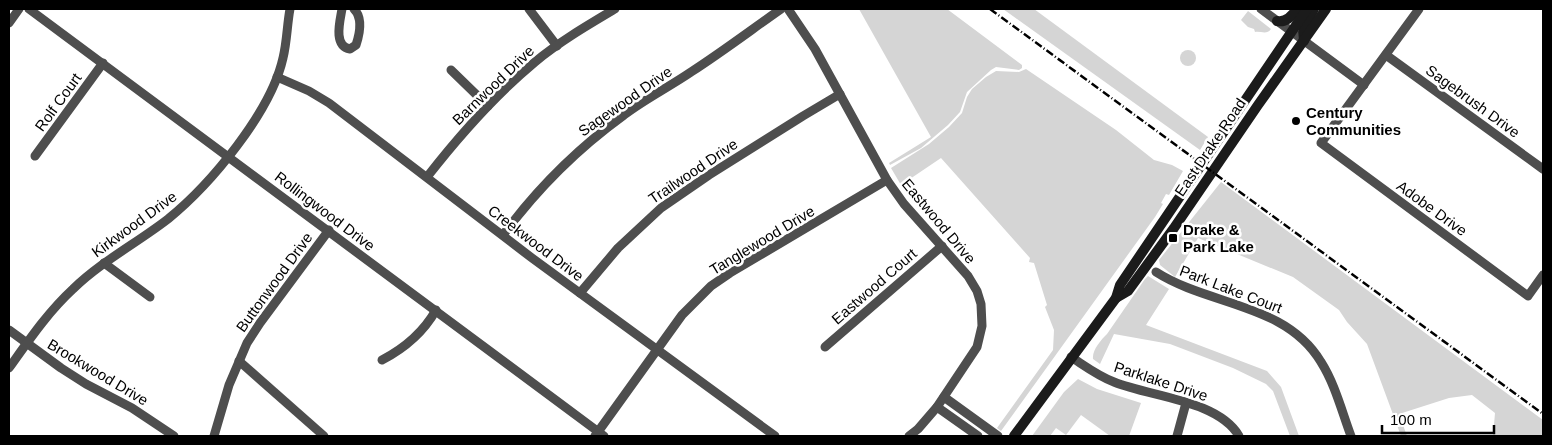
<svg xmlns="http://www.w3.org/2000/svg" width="1552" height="445" font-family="Arial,sans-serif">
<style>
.green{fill:#d5d5d5}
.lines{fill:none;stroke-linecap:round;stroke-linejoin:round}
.street{stroke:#4e4e4e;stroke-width:9}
.secondary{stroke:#1b1b1b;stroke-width:10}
.rail{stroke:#000;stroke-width:2.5;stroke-dasharray:8 2.5 1 2.5;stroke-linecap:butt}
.poi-dot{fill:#000;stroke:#fff;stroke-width:2}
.labels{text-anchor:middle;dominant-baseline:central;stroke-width:5;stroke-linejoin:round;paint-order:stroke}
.street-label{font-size:15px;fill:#000;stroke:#fff}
.poi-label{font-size:15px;font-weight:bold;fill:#000;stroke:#fff;text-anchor:start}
</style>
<rect width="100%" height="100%" fill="#fff"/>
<g class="green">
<path d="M 859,9 L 947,9 L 1022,65 L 1022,68 L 1019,70 L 996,67 L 991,70 L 967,92 L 960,112 L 948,125 L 921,148 L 890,165 L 889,163 L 931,137 Z"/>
<path d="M 1003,9 L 1034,9 L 1208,137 L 1200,150 Z"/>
<path d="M 1248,11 L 1271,29 C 1267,35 1261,31 1255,32 L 1254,29 L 1248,27 L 1241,20 Z"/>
<circle cx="1188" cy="58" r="8"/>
<path d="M 1026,69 L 1116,130 L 1154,160 L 1172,165 L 1183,171 L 1169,195 L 1166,194 L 1161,203 L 1163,204 L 1155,217 L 1001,431 L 997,428 L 1053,350 L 1054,330 L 1045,307 L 1047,305 L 1034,263 L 1029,262 L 1030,258 L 941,158 L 901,185 L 891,168 L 929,144 L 949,127 L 962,113 L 967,97 L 972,89 L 986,77 L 996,71 L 1019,72 Z"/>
<path d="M 1221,182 L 1543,420 L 1543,436 L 1493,436 L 1495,413 L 1472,395 L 1449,398 L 1399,414 L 1407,436 L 1401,436 L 1367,344 L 1347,322 L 1339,310 L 1293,277 L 1198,238 L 1175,277 L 1160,265 L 1159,260 Z"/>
<path d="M 1148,276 L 1169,289 L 1146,325 L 1267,371 L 1281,387 L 1299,436 L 1290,436 L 1273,391 L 1266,384 L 1233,368 L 1170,344 L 1114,334 L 1100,364 L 1093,359 C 1092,350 1101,340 1107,334 L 1145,279 Z"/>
<path d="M 1078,379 L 1097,389 L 1141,403 L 1129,436 L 1110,436 L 1081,415 L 1066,435 L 1056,428 L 1050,436 L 1032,436 L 1064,392 Z"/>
</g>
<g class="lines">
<g class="street">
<path d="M 29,9 L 604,436"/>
<path d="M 342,9 C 340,21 333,46 350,49 L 356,45 C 360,33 363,18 354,9"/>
<path d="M 529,9 L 557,46"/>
<path d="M 788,9 L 815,49 L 887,180 L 904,204 L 968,276 L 977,291 L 981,304 L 982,326 L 977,347 L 937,407 L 918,429 L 909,436"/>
<path d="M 1261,9 L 1364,85"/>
<path d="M 1419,9 L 1321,143 L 1528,296 L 1543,275"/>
<path d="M 9,23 L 19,9"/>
<path d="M 1386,55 L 1543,169"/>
<path d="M 451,70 L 488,106"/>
<path d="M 277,77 L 309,91 L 329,103 L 532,258 L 775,436"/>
<path d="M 35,156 L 103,63"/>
<path d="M 427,177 C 459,136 494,96 535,62 C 559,42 588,25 615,9"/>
<path d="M 503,235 C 537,189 577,149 624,115 C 645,99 669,87 691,72 C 722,52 751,30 781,9"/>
<path d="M 104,263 L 150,297"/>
<path d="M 1156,272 C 1209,306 1286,303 1321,362 C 1335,384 1342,412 1351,436"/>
<path d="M 580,293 L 618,248 L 661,208 L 709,175 L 803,116 L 840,94"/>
<path d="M 9,330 L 61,368 L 86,384 L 132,408 L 174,436"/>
<path d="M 825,347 L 942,246"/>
<path d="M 1071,357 C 1085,366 1098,376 1114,382 C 1151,397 1218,400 1239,436"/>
<path d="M 382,360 C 405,348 423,333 436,310"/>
<path d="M 239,361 L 324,436"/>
<path d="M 9,368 C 29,340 48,312 73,289 C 102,261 137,243 168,219 C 211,184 271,112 283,58 C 287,42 287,25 290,9"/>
<path d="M 944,397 L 998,436"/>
<path d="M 937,407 L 978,436"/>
<path d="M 214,436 L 229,385 L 247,343 L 260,323 L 329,230"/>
<path d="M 595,436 L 682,315 L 711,286 L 730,273 L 887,180"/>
<path d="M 1177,436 L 1186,403"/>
</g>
<g class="secondary">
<path d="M 1277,21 C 1286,23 1292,16 1297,9"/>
<path d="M 1304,41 L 1303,28 L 1314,9"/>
<path d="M 1116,298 L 1128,291 L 1174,228 L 1258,105 L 1326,9"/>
<path d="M 1014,436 L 1116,298 L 1120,285 L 1307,9"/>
</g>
<path class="rail" d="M 990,9 L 1543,414"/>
</g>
<g class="poi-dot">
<circle cx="1296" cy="121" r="5"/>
<rect x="1168" y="233" width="10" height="10" rx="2.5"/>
</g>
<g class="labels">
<g class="street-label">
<text transform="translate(493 85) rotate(-44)">Barnwood Drive</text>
<text transform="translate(625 101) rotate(-35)">Sagewood Drive</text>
<text transform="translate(1473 101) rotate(36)">Sagebrush Drive</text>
<text transform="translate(58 102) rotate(-54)">Rolf Court</text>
<text transform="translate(1210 147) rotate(-56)">East Drake Road</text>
<text transform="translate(693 171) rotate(-34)">Trailwood Drive</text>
<text transform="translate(1432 208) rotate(36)">Adobe Drive</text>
<text transform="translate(325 211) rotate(37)">Rollingwood Drive</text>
<text transform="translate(939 221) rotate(50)">Eastwood Drive</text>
<text transform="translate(134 224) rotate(-36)">Kirkwood Drive</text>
<text transform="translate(762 240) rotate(-31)">Tanglewood Drive</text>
<text transform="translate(536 243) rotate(37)">Creekwood Drive</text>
<text transform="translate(274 282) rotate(-54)">Buttonwood Drive</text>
<text transform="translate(874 286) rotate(-41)">Eastwood Court</text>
<text transform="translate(1231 289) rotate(21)">Park Lake Court</text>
<text transform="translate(98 372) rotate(31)">Brookwood Drive</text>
<text transform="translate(1161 381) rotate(18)">Parklake Drive</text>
</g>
<g class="poi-label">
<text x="1306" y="112">Century<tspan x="1306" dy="17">Communities</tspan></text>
<text x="1183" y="229">Drake &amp;<tspan x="1183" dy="17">Park Lake</tspan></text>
</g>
</g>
<rect width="1552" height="445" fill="none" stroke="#000000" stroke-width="20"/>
<path d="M1382 425v8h112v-8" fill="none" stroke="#000000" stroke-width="2.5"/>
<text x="1390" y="425" font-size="15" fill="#000000" stroke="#ffffff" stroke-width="4" paint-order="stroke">100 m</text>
</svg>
